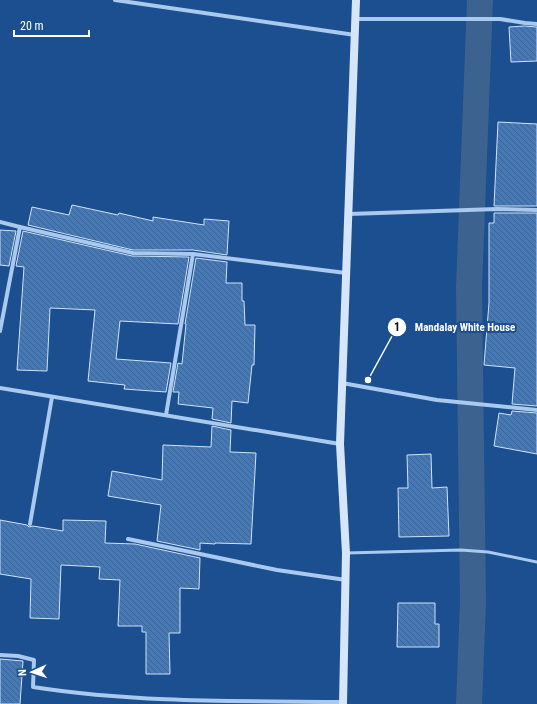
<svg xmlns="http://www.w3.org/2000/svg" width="537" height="704" font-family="'Roboto Condensed',sans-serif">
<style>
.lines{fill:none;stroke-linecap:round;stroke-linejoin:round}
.canal{stroke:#3c6290;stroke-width:26}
.building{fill:url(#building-back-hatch);stroke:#cfe3fa}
.lane{stroke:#a9c9ee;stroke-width:3}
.street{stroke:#a9c9ee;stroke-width:4}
.secondary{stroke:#d6e6fa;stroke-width:8}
.leader{fill:none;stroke:#fff;stroke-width:1.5}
.callout-dot{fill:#fff;stroke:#1b4f8f;stroke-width:1.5}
.mark-label{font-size:12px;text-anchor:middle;font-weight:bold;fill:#111}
.callout-label{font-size:11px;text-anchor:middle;font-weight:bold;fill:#fff;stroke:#1b4f8f;stroke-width:4;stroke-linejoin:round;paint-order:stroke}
</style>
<defs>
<pattern id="building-back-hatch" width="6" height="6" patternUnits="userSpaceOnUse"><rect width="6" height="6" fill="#4478b7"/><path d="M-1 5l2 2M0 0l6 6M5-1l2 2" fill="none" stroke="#486282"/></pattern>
</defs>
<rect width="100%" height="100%" fill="#1b4f8f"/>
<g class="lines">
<path class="canal" d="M 469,704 L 473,602 L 469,287 L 480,0"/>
</g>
<g class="building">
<path d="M 524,26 L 537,27 L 537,61 L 511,62 L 509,27 Z"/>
<path d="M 498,122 L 537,124 L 537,206 L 494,206 Z"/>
<path d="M 72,205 L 118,215 L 119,213 L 153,221 L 153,217 L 204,225 L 204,219 L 229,221 L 227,255 L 193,250 L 133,250 L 28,225 L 32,207 L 69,215 Z"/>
<path d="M 494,213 L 537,213 L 537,406 L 512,404 L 515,368 L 484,365 L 489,303 L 489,223 L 494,223 Z"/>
<path d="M 0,230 L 16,231 L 9,266 L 0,265 Z"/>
<path d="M 23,231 L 132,256 L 189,257 L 178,324 L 120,321 L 116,359 L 171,363 L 166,392 L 124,389 L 125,385 L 88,381 L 95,310 L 50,308 L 47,371 L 17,370 L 24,267 L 16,266 Z"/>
<path d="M 196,258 L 227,262 L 226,283 L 242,283 L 242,301 L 244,301 L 245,325 L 255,325 L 254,365 L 252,365 L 248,403 L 232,401 L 231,423 L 212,419 L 213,408 L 178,404 L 179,392 L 173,392 L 178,363 L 182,364 L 186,324 L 185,324 Z"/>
<path d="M 512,411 L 537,413 L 537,454 L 494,446 L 499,413 L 511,415 Z"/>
<path d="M 212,426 L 231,430 L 230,452 L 256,453 L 251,544 L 215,543 L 215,544 L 200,543 L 200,550 L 157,541 L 161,505 L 108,496 L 112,471 L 162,480 L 163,445 L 211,447 Z"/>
<path d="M 431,454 L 432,488 L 447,487 L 449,536 L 399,537 L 398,488 L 408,488 L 407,455 Z"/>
<path d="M 0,520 L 27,525 L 29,527 L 33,526 L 63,531 L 63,520 L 106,521 L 105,543 L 135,544 L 200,558 L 199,589 L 180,588 L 180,633 L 169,633 L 170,674 L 146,674 L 146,632 L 142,632 L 142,626 L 118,626 L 120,580 L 99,579 L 100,567 L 61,565 L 59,619 L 30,618 L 31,579 L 0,574 Z"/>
<path d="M 398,603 L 435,603 L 435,624 L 439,624 L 439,647 L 397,647 Z"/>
<path d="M 0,659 L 23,661 L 20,704 L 0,704 Z"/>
</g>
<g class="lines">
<path class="lane" d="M 346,553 L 461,550 L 488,552 L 537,562"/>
<g class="street">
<path d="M 115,0 L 355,35"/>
<path d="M 356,19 L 500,19 L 525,23 L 537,24"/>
<path d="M 349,214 L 497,209 L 537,210"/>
<path d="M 0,222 L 20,227 L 0,331"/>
<path d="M 20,227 L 133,253 L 193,254 L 166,415"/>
<path d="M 193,254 L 346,273"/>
<path d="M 342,383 L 437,400 L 537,410"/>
<path d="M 0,388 L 340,444"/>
<path d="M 30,524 L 52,397"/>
<path d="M 128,539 L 277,570 L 346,580"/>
<path d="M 0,655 L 18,656 L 34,660 L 33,687 C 136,703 240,701 343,702"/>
</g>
<path class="secondary" d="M 343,704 L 346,553 L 340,444 L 356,0"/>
</g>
<path class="leader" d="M368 380L397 327"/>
<g class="callout-dot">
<circle cx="368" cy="380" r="4"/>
<circle cx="397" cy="327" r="10"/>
</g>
<g class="mark-label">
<text x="397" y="331">1</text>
</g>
<g class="callout-label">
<text x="465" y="331">Mandalay White House</text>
</g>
<g transform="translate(32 672) rotate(267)" stroke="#1b4f8f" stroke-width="3" paint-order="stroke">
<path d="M0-3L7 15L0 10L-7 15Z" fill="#ffffff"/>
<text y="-6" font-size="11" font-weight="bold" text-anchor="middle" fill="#ffffff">N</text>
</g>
<path d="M14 30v6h75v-6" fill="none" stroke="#ffffff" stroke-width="2"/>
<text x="20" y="30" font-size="12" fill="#ffffff" stroke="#1b4f8f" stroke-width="3" paint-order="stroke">20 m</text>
</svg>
